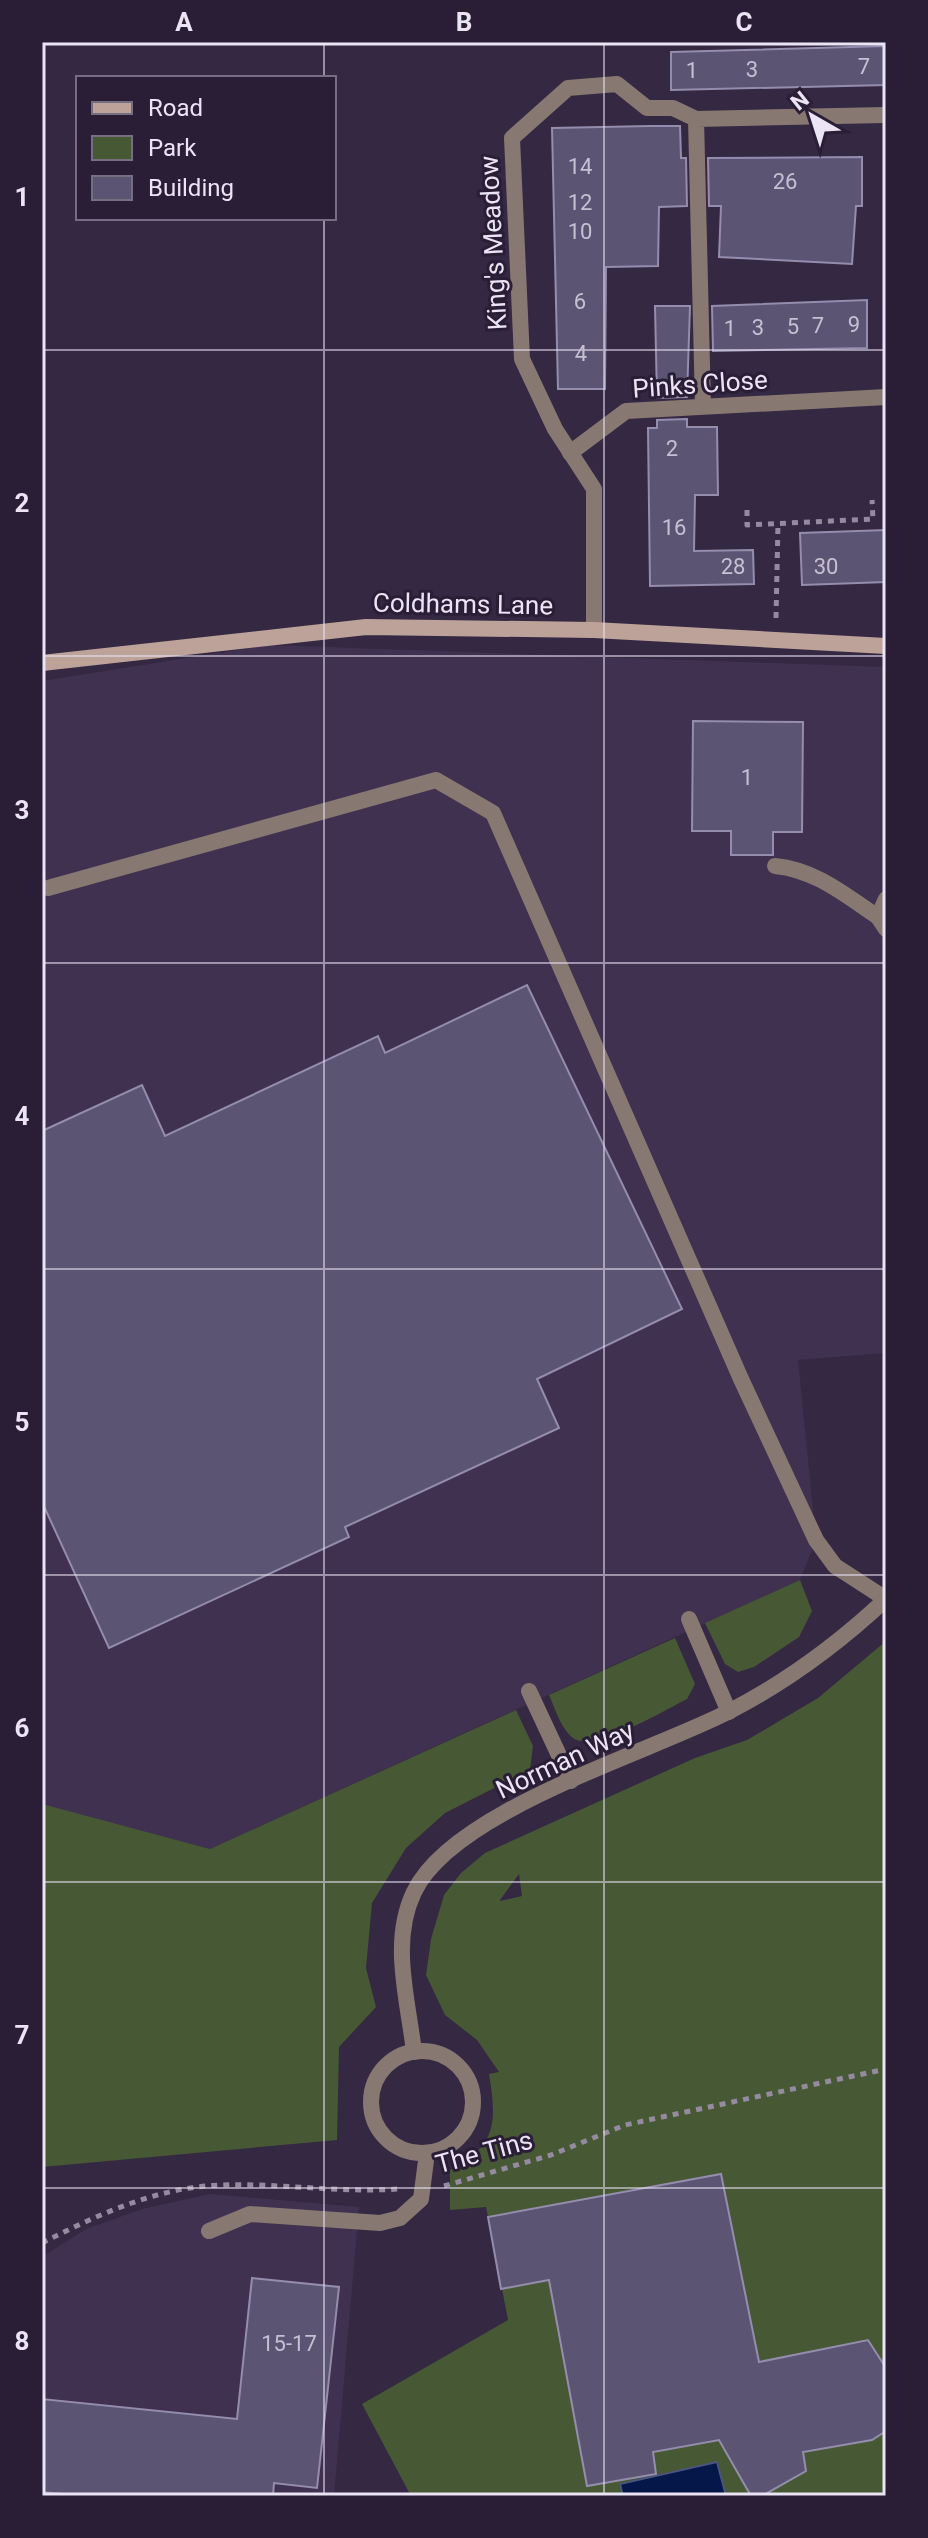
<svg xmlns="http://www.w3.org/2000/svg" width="928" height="2538" font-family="Roboto,sans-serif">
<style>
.built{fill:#403150}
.green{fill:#475834;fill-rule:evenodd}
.water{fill:#051648;stroke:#4a547c;stroke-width:2}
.building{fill:#5b5472;stroke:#948dae;stroke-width:2}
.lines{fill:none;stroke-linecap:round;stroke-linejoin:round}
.path{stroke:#948ba0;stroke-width:5;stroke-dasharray:6 6;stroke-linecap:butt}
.lane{stroke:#887872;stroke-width:16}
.street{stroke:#887872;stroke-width:16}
.secondary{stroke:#bca299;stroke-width:16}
.grid{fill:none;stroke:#ebe4f5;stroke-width:2;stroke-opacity:0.55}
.labels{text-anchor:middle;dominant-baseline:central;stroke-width:6;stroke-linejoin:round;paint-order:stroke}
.number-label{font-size:22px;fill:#c7c0d4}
.street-label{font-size:26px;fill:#ebe4f5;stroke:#2a1e37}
.neatline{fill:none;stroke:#ebe4f5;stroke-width:3}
.grid-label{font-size:26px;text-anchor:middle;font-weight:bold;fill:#ebe4f5}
</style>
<rect width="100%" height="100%" fill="#342842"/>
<g class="built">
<path d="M 269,645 L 886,667 L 886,1353 L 798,1360 L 816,1540 L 800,1580 L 210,1849 L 42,1805 L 42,681 Z"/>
<path d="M 210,2194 L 359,2207 L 334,2496 L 42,2496 L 42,2257 L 86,2229 L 142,2209 Z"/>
</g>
<g class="green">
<path d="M 800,1580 L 812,1611 L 799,1637 L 754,1667 L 738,1672 L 725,1664 L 705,1623 Z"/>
<path d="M 675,1638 L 695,1684 L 687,1699 C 665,1710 594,1753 573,1738 C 561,1729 555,1708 549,1695 Z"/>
<path d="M 886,1641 L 886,2496 L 411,2496 L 362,2404 L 508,2320 L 486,2207 L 450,2210 L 450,2170 C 497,2146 497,2122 489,2074 L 499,2072 L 477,2040 L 445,2015 L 426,1975 L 431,1939 L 444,1895 L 461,1873 L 485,1853 L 695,1758 L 747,1740 L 818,1698 ZM 519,1874 L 522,1896 L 500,1901 L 500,1900 Z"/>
<path d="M 516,1710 L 533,1746 L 530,1770 L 445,1813 L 406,1848 L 372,1903 L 366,1968 L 376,2007 L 339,2047 L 337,2140 L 42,2167 L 42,1804 L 210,1849 Z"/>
</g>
<path class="water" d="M 717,2462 L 726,2496 L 623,2496 L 620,2484 Z"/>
<g class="building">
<path d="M 886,46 L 886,85 L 671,90 L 671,52 Z"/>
<path d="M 650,126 L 680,126 L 681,158 L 686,158 L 687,206 L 659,207 L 658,266 L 606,267 L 605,389 L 558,389 L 552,128 Z"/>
<path d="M 862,157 L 862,206 L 856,206 L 852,264 L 719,257 L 721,206 L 709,206 L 708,158 Z"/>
<path d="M 867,300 L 867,348 L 713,351 L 712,306 Z"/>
<path d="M 655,306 L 690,306 L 687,397 L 657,398 Z"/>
<path d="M 687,419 L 687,427 L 717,427 L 718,495 L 695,495 L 694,551 L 753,550 L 754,584 L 650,586 L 648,428 L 657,428 L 657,420 Z"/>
<path d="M 886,530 L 886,582 L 802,585 L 800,533 Z"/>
<path d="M 693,721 L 803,722 L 802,832 L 773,832 L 773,855 L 731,855 L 731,831 L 692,831 Z"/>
<path d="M 527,985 L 682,1309 L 537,1379 L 559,1428 L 345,1527 L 349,1537 L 109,1648 L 42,1502 L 42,1131 L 142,1085 L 165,1136 L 378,1036 L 385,1053 Z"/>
<path d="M 721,2174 L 759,2362 L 868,2340 L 886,2368 L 886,2431 L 872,2440 L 803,2452 L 806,2471 L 762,2496 L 751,2496 L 719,2440 L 653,2452 L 656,2474 L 587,2486 L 549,2280 L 501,2289 L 488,2217 Z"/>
<path d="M 252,2278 L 339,2287 L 317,2488 L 274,2483 L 273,2496 L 85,2496 L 42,2492 L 42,2399 L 237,2419 Z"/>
</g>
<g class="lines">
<g class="path">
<path d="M 747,510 L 747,525 L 873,519 L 872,500"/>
<path d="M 776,618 L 778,523"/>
<path d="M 444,2186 L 551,2155 L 625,2125 L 886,2069"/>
<path d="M 42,2243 C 97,2215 157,2187 221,2185 C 280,2183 339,2193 398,2189"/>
</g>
<g class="lane">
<path d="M 775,866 C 816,870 845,895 878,917"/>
<path d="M 48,888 L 436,780 L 493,813 L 741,1379 L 816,1540 L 835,1566 L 886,1599"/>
<path d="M 886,899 L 878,917 L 886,929"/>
<path d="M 689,1619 L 729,1712"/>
<path d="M 529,1691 L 571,1781"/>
<circle cx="422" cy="2102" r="51"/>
<path d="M 414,2052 C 408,1999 390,1942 414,1892 C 453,1810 649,1753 730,1711 C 788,1681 838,1644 886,1599"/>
<path d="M 209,2231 L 250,2214 L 380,2223 L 400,2218 L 421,2199 L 427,2153"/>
</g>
<g class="street">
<path d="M 703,406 L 696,119 L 886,115"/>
<path d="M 570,453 L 626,411 L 886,397"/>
<path d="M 594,630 L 594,489 L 555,429 L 522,359 L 512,138 L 568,88 L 617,84 L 647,108 L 673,108 L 696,119"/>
</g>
<path class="secondary" d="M 42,663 L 366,627 L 594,630 L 886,646"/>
</g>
<path class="grid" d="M 324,42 L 324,78M 604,42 L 604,2496M 324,218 L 324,2496M 42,350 L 886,350M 42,656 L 886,656M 42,963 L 886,963M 42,1269 L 886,1269M 42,1575 L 886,1575M 42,1882 L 886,1882M 42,2188 L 886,2188"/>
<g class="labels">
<g class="number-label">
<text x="864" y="66">7</text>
<text x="752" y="69">3</text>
<text x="692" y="70">1</text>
<text x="580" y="166">14</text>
<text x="785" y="181">26</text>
<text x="580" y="202">12</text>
<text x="580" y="231">10</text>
<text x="580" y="301">6</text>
<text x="854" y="324">9</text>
<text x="818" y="325">7</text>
<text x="793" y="326">5</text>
<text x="758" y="327">3</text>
<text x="730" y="328">1</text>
<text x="581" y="353">4</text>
<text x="672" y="448">2</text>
<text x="674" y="527">16</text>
<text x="733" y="566">28</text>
<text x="826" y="566">30</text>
<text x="747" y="777">1</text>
<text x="289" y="2343">15-17</text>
</g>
<g class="street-label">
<text transform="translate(493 243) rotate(-93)">King's Meadow</text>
<text transform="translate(700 384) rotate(-4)">Pinks Close</text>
<text transform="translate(463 604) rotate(1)">Coldhams Lane</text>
<text transform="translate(565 1760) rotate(-25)">Norman Way</text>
<text transform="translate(484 2152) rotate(-15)">The Tins</text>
</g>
</g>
<rect width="928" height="2538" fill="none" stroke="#2a1e37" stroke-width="88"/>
<rect x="76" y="76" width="260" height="144" fill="#2a1e37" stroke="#776d83" stroke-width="2"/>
<rect x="92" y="102" width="40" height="12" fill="#bca299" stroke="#776d83" stroke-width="2"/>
<text x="148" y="116" font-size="24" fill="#ebe4f5">Road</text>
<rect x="92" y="136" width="40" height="24" fill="#475834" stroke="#776d83" stroke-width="2"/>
<text x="148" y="156" font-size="24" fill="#ebe4f5">Park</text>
<rect x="92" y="176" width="40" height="24" fill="#5b5472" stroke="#776d83" stroke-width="2"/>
<text x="148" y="196" font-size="24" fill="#ebe4f5">Building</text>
<g transform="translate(812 116) rotate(321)" stroke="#2a1e37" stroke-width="6" paint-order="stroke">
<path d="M0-6L14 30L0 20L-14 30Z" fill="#ebe4f5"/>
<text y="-12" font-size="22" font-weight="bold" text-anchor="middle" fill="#ebe4f5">N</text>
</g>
<rect x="44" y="44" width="840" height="2450" class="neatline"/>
<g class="grid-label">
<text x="184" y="31">A</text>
<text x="464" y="31">B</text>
<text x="744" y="31">C</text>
<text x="22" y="206">1</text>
<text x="22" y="512">2</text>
<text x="22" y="819">3</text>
<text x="22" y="1125">4</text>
<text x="22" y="1431">5</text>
<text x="22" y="1737">6</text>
<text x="22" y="2044">7</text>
<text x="22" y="2350">8</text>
</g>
</svg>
